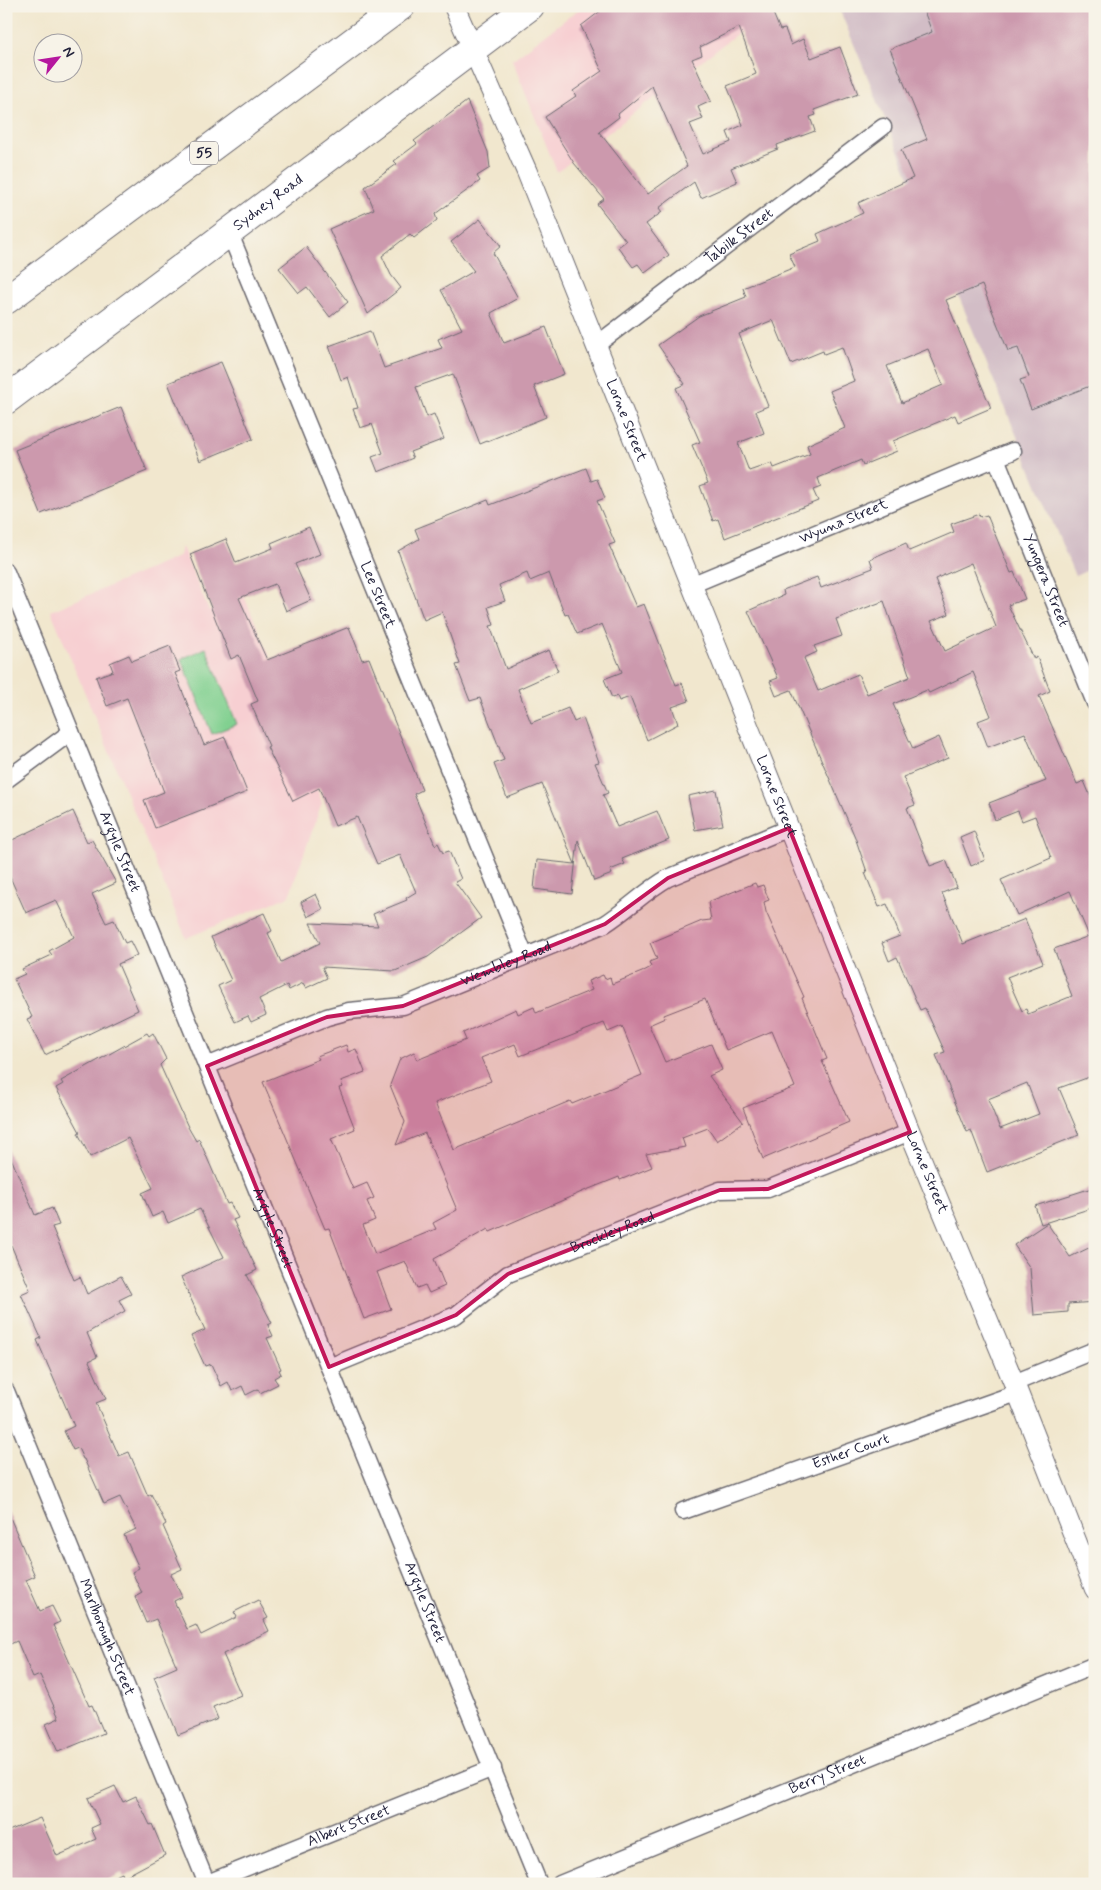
<svg xmlns="http://www.w3.org/2000/svg" width="1101" height="1890" font-family="Mynerve,sans-serif">
<style>
.built{fill:#f7cfd2}
.industrial{fill:#d2bdc6}
.green{fill:#81d090;stroke:#527966}
.building{fill:#cc99ad;fill-rule:evenodd}
.lines{fill:none;stroke-linecap:round;stroke-linejoin:round}
.minor-casing{stroke:#6a676e;stroke-width:19}
.tertiary-casing{stroke:#6a676e;stroke-width:22}
.trunk-casing{stroke:#6a676e;stroke-width:30}
.minor{stroke:#fff;stroke-width:16}
.tertiary{stroke:#fff;stroke-width:20}
.trunk{stroke:#fff;stroke-width:28}
.marked{fill:#c2185b;fill-opacity:0.2;stroke:#c2185b;stroke-width:4;stroke-linejoin:round}
.labels{text-anchor:middle;dominant-baseline:central;stroke-width:5;stroke-linejoin:round;paint-order:stroke}
.shield{fill:#f7f3e8;stroke:#62616f;stroke-width:1}
.shield-label{font-size:14px;font-weight:bold;fill:#22223b}
.street-label{font-size:15px;fill:#22223b;stroke:#f7f3e8}
</style>
<rect width="100%" height="100%" fill="#f7f3e8"/>
<filter id="ink" filterUnits="userSpaceOnUse"><feTurbulence type="fractalNoise" baseFrequency=".02" numOctaves="2"/><feDisplacementMap in="SourceGraphic" scale="10" xChannelSelector="R" yChannelSelector="G"/><feConvolveMatrix kernelMatrix="1 2 1 2 8 2 1 2 1" color-interpolation-filters="sRGB"/></filter>
<filter id="wash" filterUnits="userSpaceOnUse"><feTurbulence type="fractalNoise" baseFrequency=".0096" numOctaves="4" result="noise"/><feDisplacementMap in="SourceGraphic" scale="20" xChannelSelector="R" yChannelSelector="G"/><feGaussianBlur stdDeviation="1.12" result="paint"/><feColorMatrix in="noise" values="0 0 0 0 0 0 0 0 0 0 0 0 0 0 0 0 0 1.4 0 .05"/><feComposite in="paint" operator="in"/></filter>
<g filter="url(#wash)">
<rect width="100%" height="100%" fill="#f1e7ce"/>
<g class="built">
<path d="M 583,6 L 773,6 L 557,172 L 512,60 Z"/>
<path d="M 182,547 L 209,611 L 244,596 L 325,786 L 317,789 L 322,803 L 289,896 L 186,938 L 51,611 L 178,557 Z"/>
</g>
<path class="industrial" d="M 838,6 L 1095,6 L 1095,567 L 1075,576 Z"/>
<path class="green" d="M 206,648 L 237,724 L 212,734 L 181,659 Z"/>
<g id="blocks">
<g class="building">
<path d="M 607,6 L 770,6 L 780,30 L 785,29 L 791,45 L 803,39 L 811,58 L 840,47 L 858,94 L 814,110 L 816,115 L 810,117 L 815,131 L 777,145 L 778,149 L 731,168 L 737,182 L 701,198 L 694,182 L 659,208 L 662,212 L 646,224 L 669,255 L 645,273 L 638,264 L 633,267 L 618,247 L 626,241 L 597,204 L 604,199 L 574,163 L 545,117 L 576,96 L 573,91 L 602,71 L 581,26 ZM 739,27 L 756,74 L 727,86 L 743,125 L 727,132 L 731,142 L 703,154 L 690,124 L 703,119 L 698,107 L 711,101 L 692,59 L 702,55 L 700,47 ZM 652,86 L 687,166 L 648,194 L 599,132 L 619,117 L 618,114 Z"/>
<path d="M 922,6 L 1095,6 L 1095,384 L 1031,409 L 1020,380 L 1029,377 L 1018,348 L 1008,351 L 982,285 L 946,300 L 991,408 L 958,422 L 955,415 L 893,441 L 897,451 L 863,465 L 861,460 L 818,478 L 821,487 L 813,490 L 818,501 L 725,538 L 718,519 L 713,521 L 700,486 L 708,483 L 692,445 L 700,442 L 676,388 L 685,384 L 658,345 L 699,316 L 746,297 L 743,288 L 795,267 L 789,254 L 820,241 L 817,234 L 863,213 L 858,203 L 913,178 L 901,150 L 927,139 L 890,49 L 932,32 ZM 773,320 L 791,364 L 823,351 L 824,354 L 842,347 L 854,381 L 830,391 L 845,428 L 807,445 L 810,454 L 774,468 L 772,463 L 749,471 L 738,443 L 764,433 L 756,411 L 768,406 L 739,334 ZM 928,349 L 943,385 L 902,403 L 887,366 Z"/>
<path d="M 467,101 L 488,152 L 490,168 L 477,176 L 480,181 L 435,214 L 437,220 L 414,238 L 410,234 L 382,256 L 391,275 L 401,288 L 368,314 L 329,229 L 374,209 L 365,187 L 397,164 L 394,161 L 417,144 L 414,141 Z"/>
<path d="M 480,219 L 501,246 L 493,253 L 518,298 L 491,313 L 504,343 L 546,327 L 564,374 L 534,386 L 546,417 L 480,444 L 453,374 L 416,387 L 427,417 L 434,414 L 444,439 L 410,452 L 413,458 L 378,472 L 372,457 L 383,453 L 372,424 L 360,428 L 353,409 L 358,408 L 348,377 L 341,380 L 329,346 L 370,331 L 384,368 L 442,348 L 438,339 L 462,329 L 441,290 L 474,271 L 451,242 Z"/>
<path d="M 306,247 L 348,302 L 330,317 L 307,287 L 299,293 L 279,268 Z"/>
<path d="M 221,362 L 253,439 L 200,461 L 168,383 Z"/>
<path d="M 121,407 L 147,471 L 41,514 L 15,450 Z"/>
<path d="M 586,468 L 591,481 L 597,479 L 605,498 L 597,501 L 615,543 L 609,545 L 636,607 L 644,604 L 676,685 L 682,683 L 689,701 L 672,707 L 678,724 L 647,740 L 630,697 L 619,701 L 617,696 L 612,698 L 604,679 L 622,672 L 602,624 L 577,634 L 568,614 L 565,615 L 549,573 L 530,581 L 527,573 L 499,585 L 505,601 L 488,607 L 494,625 L 490,626 L 506,669 L 549,650 L 558,671 L 518,689 L 531,723 L 568,708 L 574,722 L 583,718 L 599,762 L 595,763 L 608,793 L 603,795 L 617,827 L 657,811 L 669,840 L 622,859 L 625,864 L 610,870 L 612,874 L 594,881 L 578,840 L 572,894 L 534,889 L 537,860 L 575,864 L 542,784 L 507,798 L 494,764 L 504,760 L 480,698 L 470,701 L 456,665 L 460,664 L 442,612 L 424,620 L 398,551 L 419,539 L 415,529 L 488,500 L 490,505 Z"/>
<path d="M 979,514 L 980,517 L 987,515 L 1011,573 L 1014,572 L 1025,599 L 1008,605 L 1034,659 L 1037,657 L 1050,691 L 1039,696 L 1077,784 L 1084,781 L 1095,807 L 1095,1075 L 1059,1088 L 1079,1135 L 987,1172 L 971,1130 L 967,1132 L 936,1055 L 945,1052 L 925,1008 L 920,1010 L 897,957 L 889,961 L 882,943 L 900,936 L 887,904 L 879,907 L 865,873 L 867,872 L 855,837 L 791,690 L 776,696 L 770,681 L 778,678 L 748,611 L 784,595 L 783,590 L 817,577 L 821,588 L 873,568 L 870,559 L 906,543 L 909,551 L 954,532 L 951,524 ZM 971,563 L 996,627 L 945,651 L 931,621 L 949,614 L 935,579 ZM 884,601 L 910,677 L 867,694 L 858,674 L 818,691 L 804,658 L 817,652 L 814,646 L 842,636 L 836,619 ZM 973,672 L 991,716 L 978,721 L 988,747 L 1025,733 L 1046,781 L 989,803 L 995,820 L 1018,811 L 1022,821 L 1035,816 L 1051,858 L 1001,880 L 1017,915 L 1070,891 L 1089,936 L 1054,949 L 1072,996 L 1028,1014 L 1026,1009 L 1022,1011 L 1007,977 L 1043,963 L 1025,919 L 963,944 L 942,893 L 957,887 L 946,860 L 930,866 L 907,808 L 915,805 L 903,777 L 948,758 L 939,737 L 913,749 L 893,704 L 927,690 L 929,693 ZM 1027,1083 L 1039,1114 L 1000,1129 L 988,1099 Z"/>
<path d="M 309,527 L 320,554 L 295,564 L 311,600 L 286,611 L 275,584 L 239,598 L 267,660 L 349,627 L 362,660 L 369,658 L 422,790 L 414,794 L 435,845 L 438,843 L 443,853 L 449,851 L 461,879 L 455,882 L 481,918 L 428,957 L 395,971 L 322,967 L 327,978 L 306,988 L 303,983 L 289,990 L 287,985 L 259,999 L 266,1015 L 251,1022 L 248,1016 L 235,1022 L 218,986 L 231,980 L 211,937 L 264,913 L 272,931 L 268,933 L 281,962 L 320,943 L 310,923 L 378,926 L 373,914 L 407,900 L 406,898 L 416,892 L 400,855 L 377,864 L 357,817 L 335,826 L 319,788 L 293,801 L 267,747 L 269,746 L 251,704 L 258,701 L 239,655 L 231,659 L 190,554 L 226,539 L 236,563 L 273,548 L 271,543 Z"/>
<path d="M 170,646 L 180,671 L 175,673 L 204,745 L 225,737 L 247,792 L 155,828 L 144,800 L 164,792 L 127,698 L 107,706 L 96,677 L 113,671 L 110,663 L 129,655 L 132,661 Z"/>
<path d="M 716,790 L 723,825 L 695,830 L 688,796 Z"/>
<path d="M 73,811 L 87,842 L 92,840 L 116,883 L 92,894 L 106,923 L 114,920 L 125,943 L 130,941 L 137,955 L 118,964 L 138,1010 L 45,1055 L 27,1019 L 32,1017 L 14,979 L 25,974 L 22,969 L 52,955 L 49,951 L 74,937 L 56,900 L 26,913 L 6,868 L 6,843 Z"/>
<path d="M 974,831 L 985,860 L 971,866 L 960,837 Z"/>
<path d="M 755,883 L 757,887 L 763,885 L 769,900 L 764,902 L 766,912 L 804,997 L 802,998 L 827,1059 L 822,1061 L 849,1122 L 763,1159 L 743,1108 L 795,1087 L 772,1031 L 726,1050 L 705,999 L 664,1015 L 665,1018 L 649,1025 L 665,1062 L 711,1044 L 722,1070 L 709,1076 L 743,1122 L 717,1141 L 708,1128 L 682,1138 L 685,1147 L 646,1154 L 652,1167 L 620,1180 L 619,1177 L 584,1191 L 490,1232 L 488,1229 L 434,1259 L 445,1286 L 429,1293 L 425,1285 L 417,1288 L 405,1261 L 377,1272 L 391,1309 L 364,1319 L 329,1228 L 325,1229 L 263,1082 L 319,1059 L 317,1056 L 346,1045 L 348,1052 L 356,1049 L 365,1072 L 341,1081 L 343,1087 L 339,1088 L 355,1129 L 331,1139 L 353,1189 L 367,1183 L 374,1198 L 367,1201 L 375,1220 L 363,1225 L 375,1254 L 436,1229 L 433,1223 L 457,1210 L 425,1133 L 396,1145 L 405,1122 L 390,1085 L 400,1059 L 414,1052 L 417,1060 L 466,1040 L 463,1033 L 516,1009 L 518,1014 L 534,1007 L 536,1013 L 592,990 L 588,981 L 603,975 L 605,979 L 610,977 L 612,984 L 642,972 L 651,967 L 649,962 L 657,959 L 650,943 L 702,921 L 711,920 L 708,902 ZM 604,1023 L 608,1032 L 622,1026 L 642,1075 L 572,1104 L 570,1101 L 454,1150 L 435,1103 L 491,1081 L 481,1058 L 515,1044 L 520,1056 Z"/>
<path d="M 316,894 L 323,909 L 308,917 L 301,902 Z"/>
<path d="M 147,1033 L 149,1036 L 153,1033 L 166,1059 L 160,1065 L 188,1127 L 196,1141 L 199,1139 L 227,1204 L 230,1203 L 238,1218 L 233,1220 L 257,1270 L 247,1275 L 272,1323 L 268,1325 L 273,1336 L 267,1338 L 281,1369 L 279,1370 L 281,1374 L 274,1378 L 278,1384 L 260,1393 L 258,1389 L 246,1395 L 242,1386 L 232,1391 L 228,1382 L 221,1386 L 211,1364 L 205,1366 L 191,1336 L 205,1330 L 181,1277 L 224,1257 L 200,1209 L 168,1223 L 163,1212 L 152,1217 L 142,1193 L 153,1188 L 128,1138 L 90,1157 L 78,1133 L 80,1132 L 56,1088 L 63,1084 L 61,1081 Z"/>
<path d="M 6,1146 L 35,1215 L 52,1208 L 59,1225 L 52,1227 L 74,1280 L 80,1277 L 87,1294 L 121,1276 L 131,1294 L 119,1300 L 125,1311 L 87,1333 L 97,1357 L 89,1361 L 106,1399 L 96,1403 L 119,1456 L 129,1452 L 148,1496 L 151,1494 L 166,1524 L 163,1526 L 182,1569 L 171,1574 L 182,1597 L 174,1601 L 187,1629 L 196,1625 L 201,1635 L 237,1617 L 234,1612 L 258,1600 L 268,1618 L 264,1620 L 269,1631 L 223,1654 L 241,1695 L 213,1707 L 218,1719 L 178,1735 L 154,1677 L 177,1667 L 156,1619 L 146,1623 L 135,1597 L 142,1593 L 132,1572 L 139,1568 L 124,1535 L 136,1529 L 120,1497 L 104,1504 L 84,1459 L 83,1459 L 78,1448 L 73,1450 L 64,1431 L 74,1426 L 37,1340 L 41,1338 L 21,1294 L 30,1290 L 11,1245 L 6,1246 Z"/>
<path d="M 1095,1187 L 1095,1207 L 1041,1224 L 1035,1206 Z"/>
<path d="M 1047,1223 L 1070,1257 L 1095,1245 L 1095,1302 L 1068,1304 L 1068,1312 L 1034,1315 L 1030,1268 L 1014,1245 Z"/>
<path d="M 6,1508 L 35,1576 L 26,1580 L 40,1611 L 52,1606 L 60,1622 L 53,1625 L 89,1706 L 92,1705 L 104,1733 L 58,1752 L 46,1724 L 59,1718 L 40,1675 L 33,1678 L 17,1641 L 6,1646 Z"/>
<path d="M 115,1786 L 123,1802 L 136,1796 L 150,1825 L 152,1824 L 165,1855 L 124,1877 L 122,1873 L 99,1884 L 14,1884 L 6,1866 L 6,1832 L 40,1818 L 57,1856 L 96,1839 L 91,1828 L 100,1824 L 88,1798 Z"/>
</g>
</g>
</g>
<g filter="url(#ink)">
<use href="#blocks" fill-opacity="0" stroke="#6a676e" stroke-width="1"/>
<g class="lines">
<g class="minor-casing">
<g id="minor">
<path id="s1" d="M 230,234 L 525,956"/>
<path id="s2" d="M 595,346 L 883,127"/>
<path id="s3" d="M 996,458 L 1095,703"/>
<path id="s4" d="M 6,572 L 539,1884"/>
<path id="s5" d="M 691,585 L 1013,451"/>
<path d="M 6,780 L 71,732"/>
<path id="s6" d="M 207,1066 L 327,1017 L 349,1011 L 403,1006 L 605,924 C 627,910 645,891 668,878 L 789,828"/>
<path id="s7" d="M 329,1367 L 456,1315 L 508,1274 L 720,1190 L 768,1189 L 910,1132"/>
<path d="M 1014,1383 L 1095,1350"/>
<path id="s8" d="M 6,1391 L 207,1884"/>
<path id="s9" d="M 683,1511 L 1017,1393"/>
<path id="s10" d="M 205,1884 L 493,1768"/>
<path id="s11" d="M 560,1884 L 1095,1665"/>
</g>
</g>
<g class="tertiary-casing">
<g id="tertiary">
<path id="s12" d="M 454,6 L 527,172 L 910,1132 L 1014,1383 L 1095,1589"/>
</g>
</g>
<g class="trunk-casing">
<g id="trunk">
<path d="M 6,300 L 401,6"/>
<path id="s13" d="M 6,400 L 530,6"/>
</g>
</g>
<use href="#minor" class="minor"/>
<use href="#tertiary" class="tertiary"/>
<use href="#trunk" class="trunk"/>
</g>
</g>
<path class="marked" d="M 789,828 L 910,1132 L 768,1189 L 720,1190 L 508,1274 L 456,1315 L 329,1367 L 207,1066 L 327,1017 L 403,1006 L 605,924 L 668,878 Z"/>
<g class="labels">
<rect class="shield" x="190" y="141.5" width="28" height="23" rx="4"/>
<g class="shield-label">
<text x="204" y="153">55</text>
</g>
<g class="street-label">
<text stroke="none"><textPath href="#s13" startOffset="328">Sydney Road</textPath></text>
<text stroke="none"><textPath href="#s2" startOffset="181">Tabilk Street</textPath></text>
<text stroke="none"><textPath href="#s12" startOffset="449">Lorne Street</textPath></text>
<text stroke="none"><textPath href="#s5" startOffset="165">Wyuna Street</textPath></text>
<text stroke="none"><textPath href="#s3" startOffset="132">Yungera Street</textPath></text>
<text stroke="none"><textPath href="#s1" startOffset="390">Lee Street</textPath></text>
<text stroke="none"><textPath href="#s12" startOffset="854">Lorne Street</textPath></text>
<text stroke="none"><textPath href="#s4" startOffset="302">Argyle Street</textPath></text>
<text stroke="none"><textPath href="#s6" startOffset="318">Wembley Road</textPath></text>
<text stroke="none"><textPath href="#s12" startOffset="1259">Lorne Street</textPath></text>
<text stroke="none"><textPath href="#s4" startOffset="708">Argyle Street</textPath></text>
<text stroke="none"><textPath href="#s7" startOffset="316">Brockley Road</textPath></text>
<text stroke="none"><textPath href="#s9" startOffset="178">Esther Court</textPath></text>
<text stroke="none"><textPath href="#s4" startOffset="1112">Argyle Street</textPath></text>
<text stroke="none"><textPath href="#s8" startOffset="266">Marlborough Street</textPath></text>
<text stroke="none"><textPath href="#s11" startOffset="289">Berry Street</textPath></text>
<text stroke="none"><textPath href="#s10" startOffset="155">Albert Street</textPath></text>
</g>
</g>
<rect width="1101" height="1890" fill="none" stroke="#f7f3e8" stroke-width="25"/>
<g transform="translate(58 58) rotate(60)"><circle r="24" fill="#f7f3e8" stroke="#a29fa3"/>
<path d="M0-4L9 19L0 12L-9 19Z" fill="#b5179e"/>
<text y="-8" font-size="14" font-weight="bold" text-anchor="middle" fill="#22223b">N</text>
</g>
</svg>
